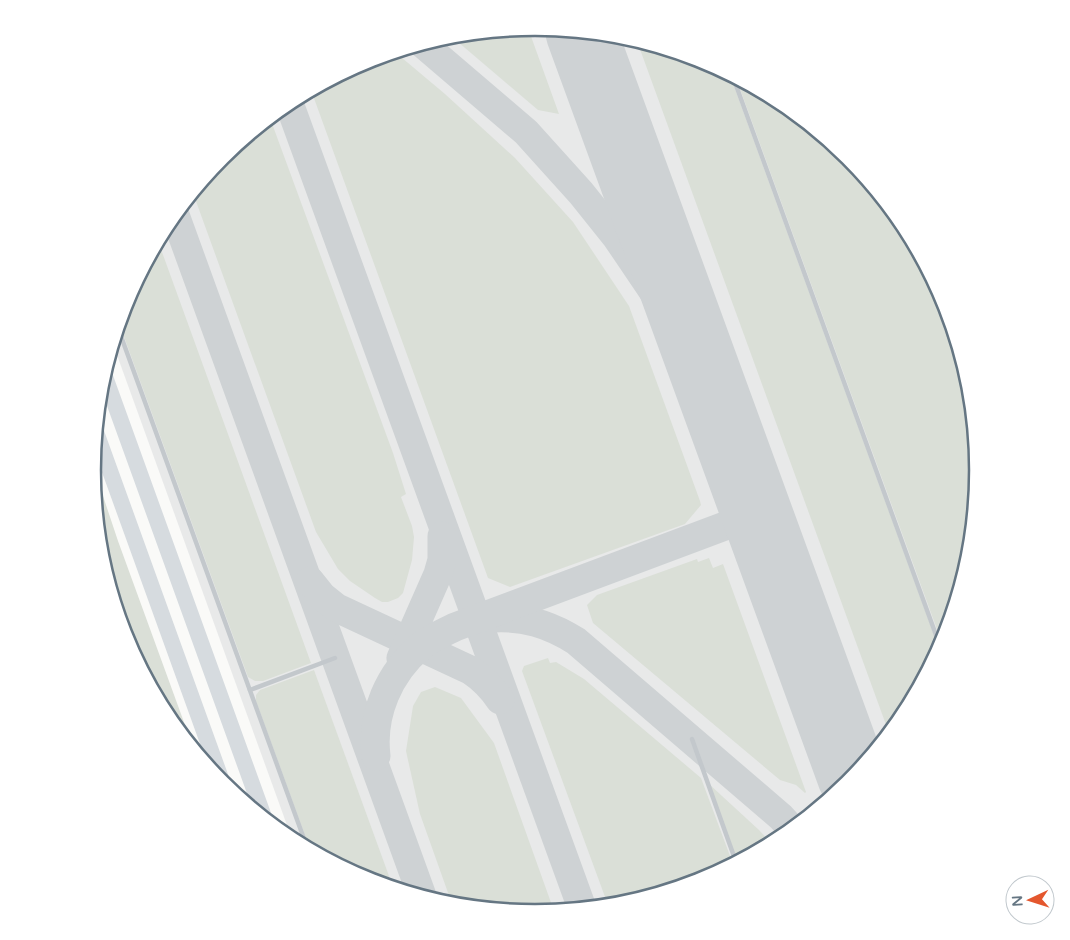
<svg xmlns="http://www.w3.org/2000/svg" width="1070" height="940" font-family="'Varela Round',sans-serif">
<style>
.built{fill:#e8e9e9}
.green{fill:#dadfd7}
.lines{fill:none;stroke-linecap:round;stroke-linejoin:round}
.taxiway{stroke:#ced2d4;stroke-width:29}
.runway{stroke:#ced2d4;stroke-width:71}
.service{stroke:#c3c8cc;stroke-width:4.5}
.motorway{stroke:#d6dbdf;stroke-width:16}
.rim{fill:none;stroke:#657683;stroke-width:2.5}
</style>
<rect width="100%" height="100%" fill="#fafaf8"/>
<path class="built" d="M 535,28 L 622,36 L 705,61 L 781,102 L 848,157 L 903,224 L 944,301 L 969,384 L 977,470 L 969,557 L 944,640 L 903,716 L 848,783 L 781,838 L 704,879 L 621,904 L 535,912 L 448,904 L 365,879 L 292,839 L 113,344 L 126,300 L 167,224 L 222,157 L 289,102 L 366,61 L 449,36 Z"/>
<g class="green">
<path d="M 528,28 L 559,114 L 538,110 L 451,36 Z"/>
<path d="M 637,41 L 705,61 L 730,75 L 939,649 L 903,716 L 889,733 Z"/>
<path d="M 395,52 L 445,94 L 515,158 L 573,222 L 629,306 L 700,501 L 701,505 L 685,524 L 510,587 L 488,578 L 311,90 L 366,61 Z"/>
<path d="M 736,78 L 781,102 L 848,157 L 903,224 L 944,301 L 969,384 L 977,470 L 969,557 L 942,643 Z"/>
<path d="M 270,118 L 393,453 L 406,494 L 401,497 L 412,526 L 414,537 L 412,560 L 403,593 L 398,598 L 388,602 L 382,602 L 375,598 L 350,581 L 338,569 L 316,532 L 193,193 L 222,157 Z"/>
<path d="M 158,241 L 311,663 L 263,681 L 255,681 L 248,677 L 119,323 L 126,300 Z"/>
<path d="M 93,466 L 118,541 L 193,747 L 167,716 L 126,639 L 101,556 Z"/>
<path d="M 709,558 L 713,568 L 723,564 L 806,792 L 805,793 L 796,785 L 780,780 L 593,623 L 587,605 L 597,595 L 697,559 L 698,562 Z"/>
<path d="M 548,658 L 550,663 L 556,662 L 584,679 L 701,778 L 733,864 L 704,879 L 621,904 L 608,905 L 522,671 L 524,666 Z"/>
<path d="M 314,670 L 393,887 L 365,879 L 310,849 L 256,701 L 256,695 L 260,690 Z"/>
<path d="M 435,687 L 461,698 L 494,743 L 554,911 L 535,912 L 452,904 L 420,814 L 406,751 L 413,706 L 421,692 Z"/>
<path d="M 709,784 L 759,830 L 771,843 L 737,861 Z"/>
</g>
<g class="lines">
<g class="taxiway">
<path d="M 423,44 L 526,132 L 581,193 L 617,238 L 657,297 L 698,353"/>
<path d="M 289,103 L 582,908"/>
<path d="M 175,215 L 422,896"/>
<path d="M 310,581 L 322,596 L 337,608 L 470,670 C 482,678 492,688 500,700"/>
<path d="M 492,618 C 523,616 549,624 576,641 L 781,817 L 792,829"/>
<path d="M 401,658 L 438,574 L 442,560 L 442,536"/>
<path d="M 376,756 C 371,714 389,673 421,646 C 431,638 443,633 455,627 L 757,514"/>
</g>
<path class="runway" d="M 581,32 L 853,777"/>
<g class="service">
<path d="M 733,77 L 940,646"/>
<path d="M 118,328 L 307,847"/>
<path d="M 250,690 L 335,658"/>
<path d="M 692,739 L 736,862"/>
</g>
<g class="motorway">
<path d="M 104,374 L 264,817"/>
<path d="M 96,432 L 223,784"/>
</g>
</g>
<path d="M0 0H1070V940H0ZM101 470a434 434 0 1 1 868 0a434 434 0 1 1-868 0Z" fill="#fff" fill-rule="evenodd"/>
<path class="rim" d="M101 470a434 434 0 1 1 868 0a434 434 0 1 1-868 0Z"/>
<g transform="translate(1030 900) rotate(266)"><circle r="24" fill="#ffffff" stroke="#c1c8cd"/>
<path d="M0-4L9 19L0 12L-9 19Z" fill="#e4572e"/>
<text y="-8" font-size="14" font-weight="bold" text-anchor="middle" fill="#657683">N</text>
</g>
</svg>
